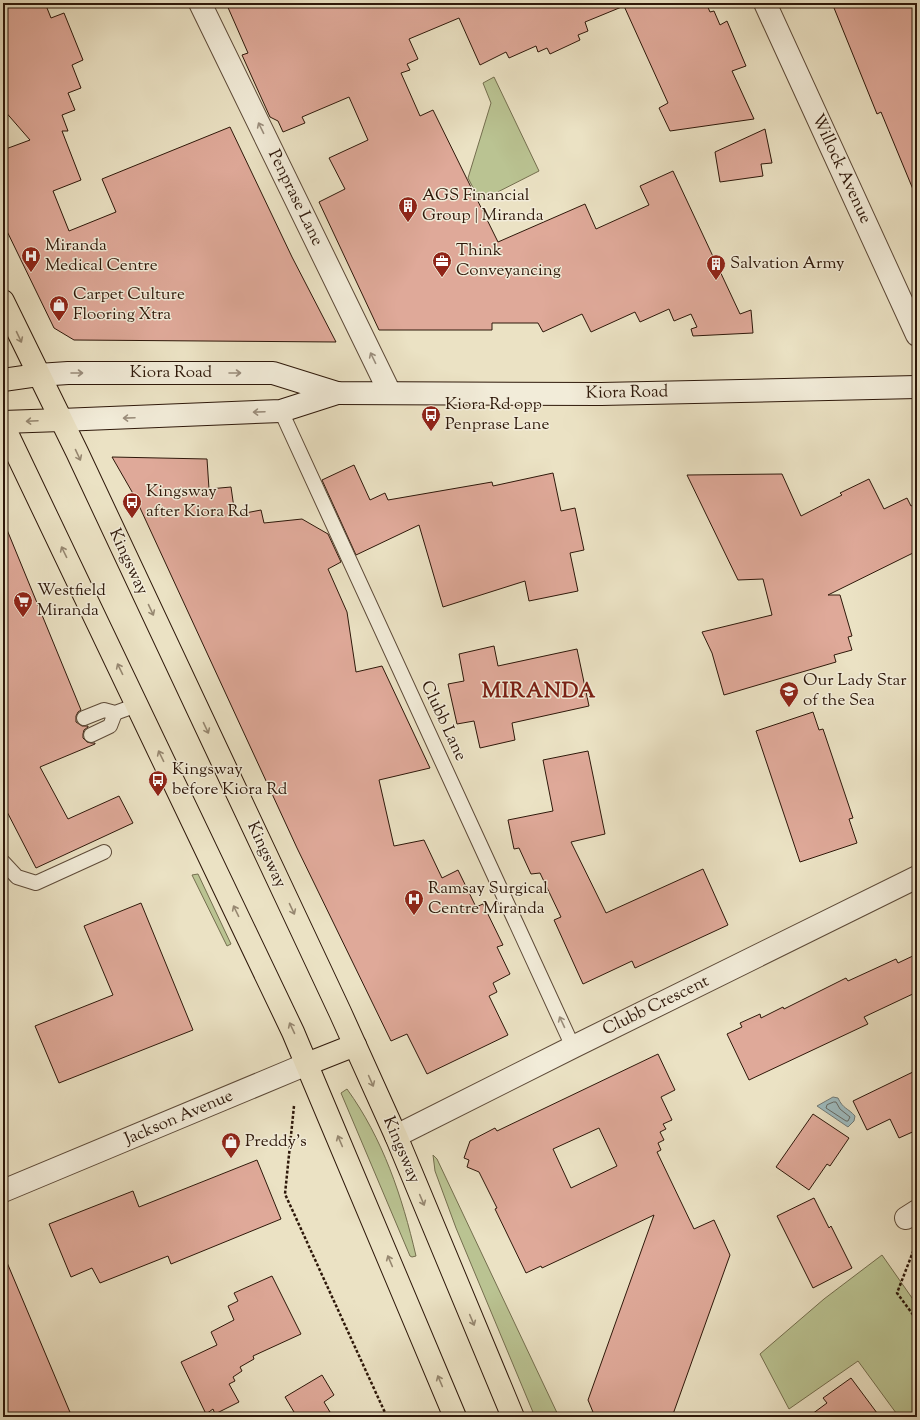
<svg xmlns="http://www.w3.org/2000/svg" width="920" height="1420" font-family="'Sorts Mill Goudy',serif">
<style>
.green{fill:#bac392;stroke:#746e4e}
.water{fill:#9ebbbf;stroke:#717a77}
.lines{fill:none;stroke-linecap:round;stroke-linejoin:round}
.shore{stroke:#666a64;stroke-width:1}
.building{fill:#dfa999;stroke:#2e180a;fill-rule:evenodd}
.lane-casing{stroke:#5d4a38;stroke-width:16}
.street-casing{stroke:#5d4a38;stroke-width:24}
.secondary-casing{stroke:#2e180a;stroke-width:24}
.primary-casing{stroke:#2e180a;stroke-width:24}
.path{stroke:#2e180a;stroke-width:2.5;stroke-dasharray:3 2;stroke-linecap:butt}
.lane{stroke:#f2ecd9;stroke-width:14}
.street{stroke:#f2ecd9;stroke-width:22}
.secondary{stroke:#f2ecd9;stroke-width:22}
.primary{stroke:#ebe2c4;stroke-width:22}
.oneway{stroke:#9a8d7c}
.oneway2{stroke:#968770}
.labels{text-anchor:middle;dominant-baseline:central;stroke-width:3;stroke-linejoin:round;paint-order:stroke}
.street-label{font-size:17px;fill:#2e180a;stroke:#f2ecd9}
.poi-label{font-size:17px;fill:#2e180a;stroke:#f2ecd9;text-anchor:start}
.district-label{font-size:21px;font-weight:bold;letter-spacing:1px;fill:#7a1f14;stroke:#f2ecd9}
</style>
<rect width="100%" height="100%" fill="#ebe2c4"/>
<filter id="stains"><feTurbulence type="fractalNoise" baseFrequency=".005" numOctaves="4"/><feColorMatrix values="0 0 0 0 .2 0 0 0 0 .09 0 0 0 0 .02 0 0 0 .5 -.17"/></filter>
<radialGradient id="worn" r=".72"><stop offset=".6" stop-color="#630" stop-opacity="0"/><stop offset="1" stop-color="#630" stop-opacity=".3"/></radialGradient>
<g class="green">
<path d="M 494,77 L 539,171 L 480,201 L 468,178 L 491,103 L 483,83 Z"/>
<path d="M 198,874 L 231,944 L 227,946 L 192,875 Z"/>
<path d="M 347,1089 C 383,1139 402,1196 416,1256 L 412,1257 L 410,1256 L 341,1093 Z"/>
<path d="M 433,1155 L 437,1159 L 559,1417 L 535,1417 L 456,1228 L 435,1171 Z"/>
<path d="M 882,1255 L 917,1305 L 917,1417 L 899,1417 L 858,1361 L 789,1409 L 760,1354 L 824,1299 Z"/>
</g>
<path class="water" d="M 833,1097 L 838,1098 C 843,1109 848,1108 855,1116 L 854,1121 L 848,1127 L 817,1106 Z"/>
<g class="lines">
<path class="shore" d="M 834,1102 L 836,1102 L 840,1109 L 850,1117 L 848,1121 L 846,1121 L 826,1108 L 827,1105 Z"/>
</g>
<g class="building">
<path d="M 3,3 L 45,3 L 51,18 L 64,13 L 83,60 L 72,65 L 81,88 L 68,93 L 75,110 L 62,115 L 68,131 L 62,131 L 81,180 L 53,191 L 69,231 L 116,212 L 102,179 L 230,127 L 292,257 L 336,342 L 74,340 L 54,328 L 3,223 L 3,150 L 30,140 L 3,109 Z"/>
<path d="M 226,3 L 706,3 L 710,12 L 714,11 L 720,25 L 727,21 L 746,66 L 732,71 L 754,119 L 670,131 L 659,108 L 668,103 L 624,6 L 585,22 L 588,31 L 578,35 L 580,40 L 550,54 L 547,48 L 538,52 L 536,46 L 509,58 L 506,52 L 480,65 L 459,18 L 409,39 L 418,59 L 407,64 L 410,70 L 401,73 L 420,116 L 433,110 L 498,242 L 585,204 L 596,229 L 649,205 L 640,186 L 673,171 L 740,314 L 751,310 L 753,333 L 693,336 L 691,329 L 697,327 L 691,314 L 674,321 L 669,309 L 640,322 L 635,312 L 591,332 L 582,314 L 543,332 L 538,323 L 492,323 L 492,330 L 379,330 L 319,202 L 345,189 L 329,158 L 368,140 L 349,97 L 302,117 L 305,123 L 283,132 L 278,121 L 270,117 L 242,55 L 248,53 Z"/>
<path d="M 832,3 L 917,3 L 917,199 L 881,112 L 877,114 Z"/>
<path d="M 765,129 L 772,163 L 761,164 L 763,176 L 720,182 L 715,152 Z"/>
<path d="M 112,457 L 207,459 L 209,489 L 231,487 L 235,515 L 261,510 L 264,523 L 302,519 L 328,534 L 341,562 L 328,569 L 347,612 L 356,672 L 382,666 L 430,768 L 379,780 L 394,846 L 424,840 L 442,878 L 458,870 L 476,907 L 483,904 L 503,945 L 497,947 L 510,974 L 493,983 L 497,992 L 489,996 L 508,1035 L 427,1074 L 407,1034 L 391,1041 L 297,848 L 135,497 Z"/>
<path d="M 354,465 L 370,500 L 385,493 L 388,500 L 492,482 L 493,486 L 553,473 L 561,511 L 575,508 L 584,550 L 570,553 L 578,591 L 529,601 L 525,581 L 443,607 L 419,525 L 356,555 L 322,480 Z"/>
<path d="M 782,474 L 801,516 L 842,495 L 840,493 L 869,479 L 884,509 L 907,498 L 911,506 L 917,503 L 917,551 L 828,595 L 840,595 L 852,636 L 848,637 L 852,650 L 834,655 L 836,662 L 724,695 L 712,653 L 702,632 L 772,615 L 763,579 L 738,580 L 687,475 Z"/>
<path d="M 3,520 L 81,710 L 78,712 L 76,716 L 76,722 L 82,726 L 88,726 L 88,727 L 84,730 L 83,734 L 83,738 L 87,742 L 91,743 L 95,743 L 95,744 L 40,767 L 68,819 L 119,796 L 133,823 L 36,868 L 3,804 Z"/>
<path d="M 494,646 L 498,666 L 577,649 L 589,706 L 512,723 L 515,740 L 480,748 L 474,721 L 457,724 L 448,684 L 464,681 L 459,654 Z"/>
<path d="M 813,712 L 819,730 L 823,729 L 853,818 L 849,819 L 857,843 L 800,862 L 756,731 Z"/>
<path d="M 588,751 L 605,834 L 571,842 L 606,913 L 703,869 L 728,925 L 635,968 L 632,961 L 583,984 L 554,920 L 561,917 L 540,873 L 531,874 L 519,848 L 514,849 L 508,820 L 553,811 L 543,760 Z"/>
<path d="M 141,903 L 193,1030 L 59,1083 L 35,1026 L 113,995 L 84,926 Z"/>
<path d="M 917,954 L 917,992 L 864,1017 L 868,1024 L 749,1080 L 727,1034 L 742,1027 L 740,1023 L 760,1014 L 761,1018 L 783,1007 L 784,1009 L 846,978 L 848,981 L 896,959 L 898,963 Z"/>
<path d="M 658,1054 L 675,1090 L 661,1097 L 672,1120 L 663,1124 L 666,1129 L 660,1132 L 664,1140 L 658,1143 L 661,1150 L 657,1152 L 694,1229 L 714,1220 L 730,1255 L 672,1417 L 595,1417 L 588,1400 L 654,1215 L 574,1253 L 542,1268 L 541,1266 L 526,1273 L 495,1209 L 497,1208 L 479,1172 L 467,1167 L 469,1160 L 464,1158 L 470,1141 L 495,1128 L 497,1131 ZM 599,1128 L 617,1166 L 571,1188 L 553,1149 Z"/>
<path d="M 917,1070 L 917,1130 L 899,1138 L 890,1119 L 867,1130 L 853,1101 Z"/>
<path d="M 813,1114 L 849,1138 L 830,1166 L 827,1164 L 809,1190 L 776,1167 Z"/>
<path d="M 257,1160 L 281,1219 L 171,1264 L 168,1256 L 100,1283 L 92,1268 L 71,1277 L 49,1224 L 133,1191 L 139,1207 Z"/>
<path d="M 814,1198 L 829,1228 L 831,1226 L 852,1268 L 813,1288 L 777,1216 Z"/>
<path d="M 3,1253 L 72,1417 L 3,1417 Z"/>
<path d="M 272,1276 L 301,1334 L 253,1356 L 254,1359 L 240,1367 L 242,1371 L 233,1377 L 235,1381 L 229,1384 L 239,1402 L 215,1414 L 213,1409 L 206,1414 L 181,1362 L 217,1345 L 211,1332 L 234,1320 L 228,1306 L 238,1301 L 234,1293 Z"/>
<path d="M 322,1375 L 334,1395 L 324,1402 L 333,1417 L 297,1417 L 285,1397 Z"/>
<path d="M 851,1378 L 880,1417 L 808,1417 L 827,1403 L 823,1398 Z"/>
</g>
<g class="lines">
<g class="lane-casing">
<g id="lane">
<path d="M 281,411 L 573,1047"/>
<path d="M 84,718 L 104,710 L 115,713 L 137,705"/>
<path d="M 91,735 L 110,726 L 115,713"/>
<path d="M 3,862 L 17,877 L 36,883 L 104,852"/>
</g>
</g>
<g class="street-casing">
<g id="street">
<path d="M 200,3 L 390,393"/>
<path d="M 765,3 L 917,335"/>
<path d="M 396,1136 L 573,1047 L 917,877"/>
<path d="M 3,1191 L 307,1064"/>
<path d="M 906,1218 L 917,1211"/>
</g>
</g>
<g class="secondary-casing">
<g id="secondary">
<path d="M 38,375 L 68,373 L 273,373 L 337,393 L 601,394 L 917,387"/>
<path d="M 61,420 L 281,411 L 337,393"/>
</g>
</g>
<g class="primary-casing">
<g id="primary">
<path d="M 3,301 L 77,452 L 340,1012 L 396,1136 L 513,1417"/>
<path d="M 3,380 L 38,375"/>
<path d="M 3,422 L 61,420"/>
<path d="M 3,425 L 293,1032 L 455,1417"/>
<path d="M 307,1064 L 355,1045"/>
</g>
</g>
<g class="path">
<path d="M 294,1106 L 285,1194 L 387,1417"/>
<path d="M 915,1241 L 916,1244 L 897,1293 L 917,1320"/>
</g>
<use href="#lane" class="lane"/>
<use href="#street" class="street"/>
<use href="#secondary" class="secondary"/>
<use href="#primary" class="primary"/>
</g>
<defs><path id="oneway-shaft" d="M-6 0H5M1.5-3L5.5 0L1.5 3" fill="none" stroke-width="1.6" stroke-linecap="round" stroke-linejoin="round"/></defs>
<g class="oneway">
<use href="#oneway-shaft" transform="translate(261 128) rotate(-116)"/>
<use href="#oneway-shaft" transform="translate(373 358) rotate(-116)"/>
<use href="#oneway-shaft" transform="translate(77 373)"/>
<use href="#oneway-shaft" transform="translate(235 373)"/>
<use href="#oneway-shaft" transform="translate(259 412) rotate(178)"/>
<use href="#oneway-shaft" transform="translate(129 418) rotate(178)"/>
<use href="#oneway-shaft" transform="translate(562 1022) rotate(-115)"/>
</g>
<g class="oneway2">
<use href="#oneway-shaft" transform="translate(19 337) rotate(65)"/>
<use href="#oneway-shaft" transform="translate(32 421) rotate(177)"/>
<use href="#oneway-shaft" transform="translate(78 455) rotate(65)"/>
<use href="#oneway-shaft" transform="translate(64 552) rotate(-116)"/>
<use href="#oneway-shaft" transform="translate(151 610) rotate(65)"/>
<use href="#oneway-shaft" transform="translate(120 669) rotate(-116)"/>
<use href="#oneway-shaft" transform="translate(206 728) rotate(65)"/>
<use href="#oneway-shaft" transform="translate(161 756) rotate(-116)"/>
<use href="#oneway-shaft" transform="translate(292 909) rotate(65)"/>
<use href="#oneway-shaft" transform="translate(236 911) rotate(-116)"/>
<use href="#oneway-shaft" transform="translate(292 1028) rotate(-115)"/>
<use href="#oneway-shaft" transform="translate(371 1081) rotate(66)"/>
<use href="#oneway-shaft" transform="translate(340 1141) rotate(-113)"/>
<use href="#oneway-shaft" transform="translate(422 1200) rotate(67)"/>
<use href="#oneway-shaft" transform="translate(390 1261) rotate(-113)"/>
<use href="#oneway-shaft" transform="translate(472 1320) rotate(67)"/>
<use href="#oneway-shaft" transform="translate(440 1381) rotate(-113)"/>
</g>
<defs>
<g id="building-pin" transform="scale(1)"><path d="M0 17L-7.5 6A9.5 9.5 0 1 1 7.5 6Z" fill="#8f2418" stroke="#f2ecd9"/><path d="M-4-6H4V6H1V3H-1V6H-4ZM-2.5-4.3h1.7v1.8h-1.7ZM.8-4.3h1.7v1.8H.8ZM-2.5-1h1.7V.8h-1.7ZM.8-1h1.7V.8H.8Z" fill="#fff"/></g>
<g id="hospital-pin" transform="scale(1)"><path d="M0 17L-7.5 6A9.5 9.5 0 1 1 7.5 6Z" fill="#8f2418" stroke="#f2ecd9"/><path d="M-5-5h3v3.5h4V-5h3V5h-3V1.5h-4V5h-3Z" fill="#fff"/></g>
<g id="office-pin" transform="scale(1)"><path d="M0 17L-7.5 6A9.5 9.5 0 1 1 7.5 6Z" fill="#8f2418" stroke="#f2ecd9"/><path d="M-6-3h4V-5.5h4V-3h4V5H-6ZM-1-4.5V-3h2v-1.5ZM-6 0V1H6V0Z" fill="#fff"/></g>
<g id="shop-pin" transform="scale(1)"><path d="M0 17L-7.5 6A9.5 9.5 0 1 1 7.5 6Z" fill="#8f2418" stroke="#f2ecd9"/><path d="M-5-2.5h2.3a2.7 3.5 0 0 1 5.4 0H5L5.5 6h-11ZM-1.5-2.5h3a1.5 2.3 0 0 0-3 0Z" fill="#fff"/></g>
<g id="bus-pin" transform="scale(1)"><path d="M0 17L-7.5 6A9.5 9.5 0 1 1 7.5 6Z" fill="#8f2418" stroke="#f2ecd9"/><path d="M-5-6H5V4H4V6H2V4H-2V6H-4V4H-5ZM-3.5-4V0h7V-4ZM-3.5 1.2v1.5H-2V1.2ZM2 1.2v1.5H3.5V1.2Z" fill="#fff"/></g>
<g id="supermarket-pin" transform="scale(1)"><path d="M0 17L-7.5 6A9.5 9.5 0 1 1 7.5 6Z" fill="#8f2418" stroke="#f2ecd9"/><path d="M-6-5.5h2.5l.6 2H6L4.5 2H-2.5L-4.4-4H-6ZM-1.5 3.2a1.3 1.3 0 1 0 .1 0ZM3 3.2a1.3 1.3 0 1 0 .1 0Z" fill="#fff"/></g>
<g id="school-pin" transform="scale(1)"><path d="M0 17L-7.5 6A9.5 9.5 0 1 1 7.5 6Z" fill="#8f2418" stroke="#f2ecd9"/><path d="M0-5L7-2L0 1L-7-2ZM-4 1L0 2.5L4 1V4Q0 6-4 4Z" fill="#fff"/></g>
</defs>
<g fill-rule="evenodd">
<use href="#building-pin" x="408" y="206"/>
<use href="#hospital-pin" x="31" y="256"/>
<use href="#office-pin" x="442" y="261"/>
<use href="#building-pin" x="716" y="264"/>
<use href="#shop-pin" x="59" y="305"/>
<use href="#bus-pin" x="431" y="415"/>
<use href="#bus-pin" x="132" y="502"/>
<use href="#supermarket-pin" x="23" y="601"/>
<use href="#school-pin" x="789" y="691"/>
<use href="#bus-pin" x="158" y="780"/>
<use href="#hospital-pin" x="414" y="899"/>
<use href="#shop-pin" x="231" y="1142"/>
</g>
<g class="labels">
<g class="street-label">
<text transform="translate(841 169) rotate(65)">Willock Avenue</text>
<text transform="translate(295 198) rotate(64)">Penprase Lane</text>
<text x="171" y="373">Kiora Road</text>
<text transform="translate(627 393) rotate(-1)">Kiora Road</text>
<text transform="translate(128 562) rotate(65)">Kingsway</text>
<text transform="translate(443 721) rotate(65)">Clubb Lane</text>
<text transform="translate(266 855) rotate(65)">Kingsway</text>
<text transform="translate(656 1006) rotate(-26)">Clubb Crescent</text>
<text transform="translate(179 1118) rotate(-23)">Jackson Avenue</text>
<text transform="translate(401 1150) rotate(67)">Kingsway</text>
</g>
<g class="poi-label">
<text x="422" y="196">AGS Financial<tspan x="422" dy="20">Group | Miranda</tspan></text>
<text x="45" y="246">Miranda<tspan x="45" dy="20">Medical Centre</tspan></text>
<text x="456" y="251">Think<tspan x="456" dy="20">Conveyancing</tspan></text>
<text x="730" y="264">Salvation Army</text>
<text x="73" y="295">Carpet Culture<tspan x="73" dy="20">Flooring Xtra</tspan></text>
<text x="445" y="405">Kiora Rd opp<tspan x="445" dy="20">Penprase Lane</tspan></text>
<text x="146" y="492">Kingsway<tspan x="146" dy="20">after Kiora Rd</tspan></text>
<text x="37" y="591">Westfield<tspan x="37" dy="20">Miranda</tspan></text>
<text x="803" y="681">Our Lady Star<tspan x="803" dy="20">of the Sea</tspan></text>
<text x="172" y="770">Kingsway<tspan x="172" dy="20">before Kiora Rd</tspan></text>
<text x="428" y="889">Ramsay Surgical<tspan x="428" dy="20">Centre Miranda</tspan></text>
<text x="245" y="1142">Preddy's</text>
</g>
<g class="district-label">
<text x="539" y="692">MIRANDA</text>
</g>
</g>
<rect width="920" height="1420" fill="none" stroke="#ebe2c4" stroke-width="16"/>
<rect x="4" y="4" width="912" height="1412" fill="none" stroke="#2e180a" stroke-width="2"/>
<rect x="8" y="8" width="904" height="1404" fill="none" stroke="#2e180a"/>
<rect width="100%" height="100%" filter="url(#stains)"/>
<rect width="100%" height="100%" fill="url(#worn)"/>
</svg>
